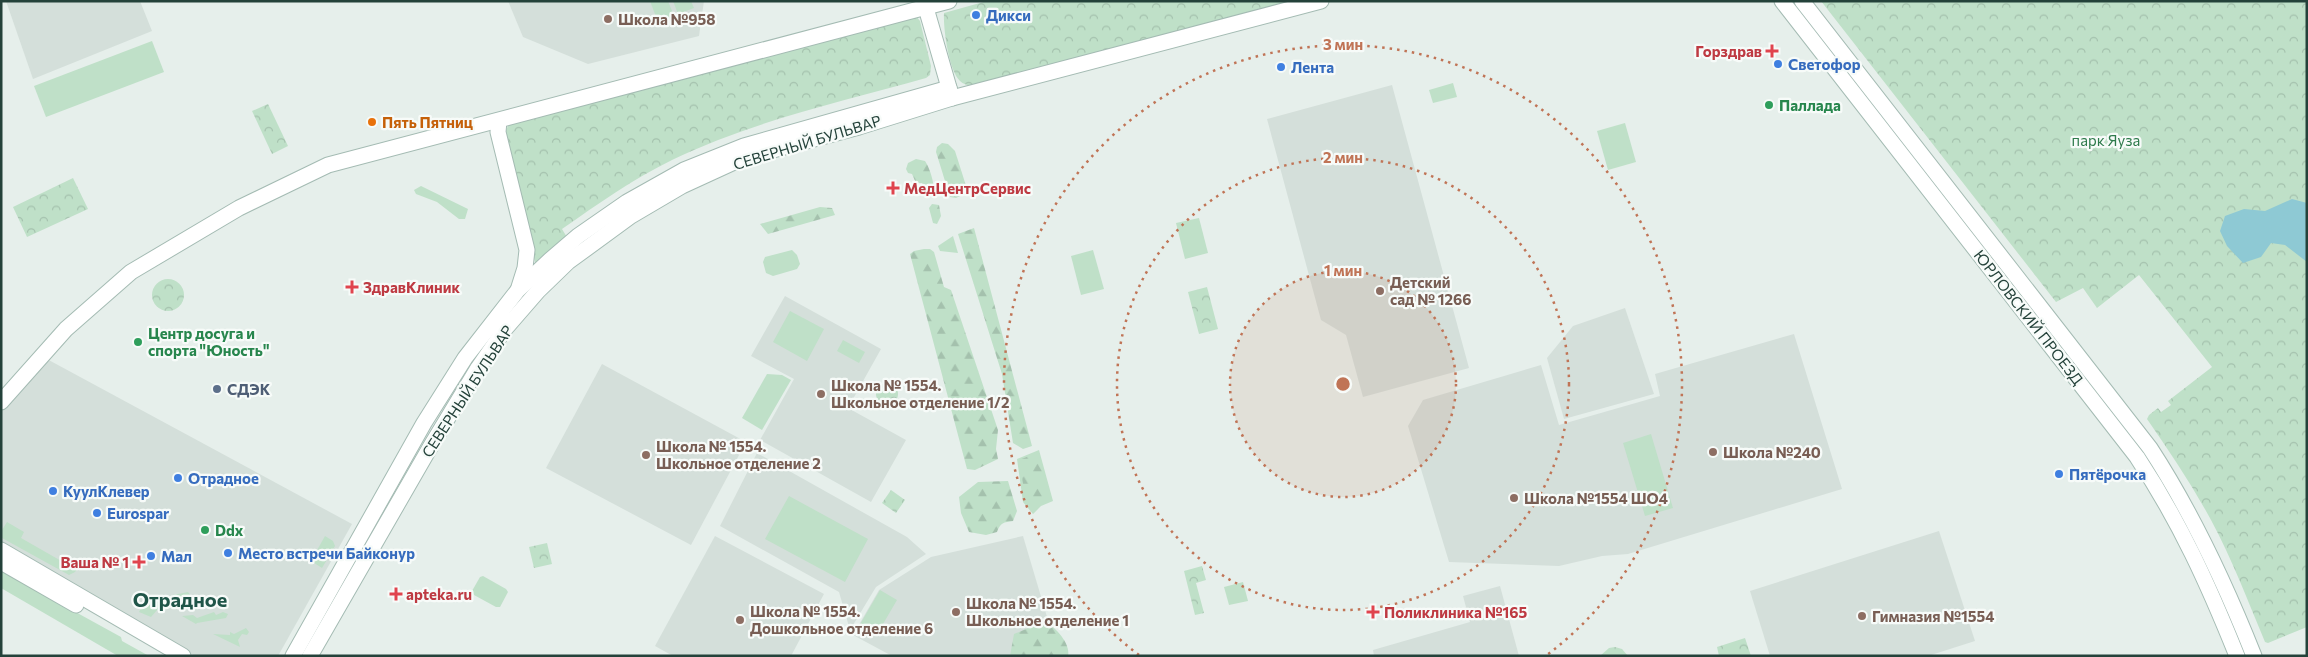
<svg xmlns="http://www.w3.org/2000/svg" width="2308" height="657" font-family="Commissioner,sans-serif">
<style>
.built{fill:#d4dfda}
.grass{fill:#bfe0c8}
.forest{fill:url(#forest-firs)}
.park{fill:url(#park-crowns)}
.water{fill:#8ec9d4}
.lines{fill:none;stroke-linecap:round;stroke-linejoin:round}
.secondary-casing{stroke:#a4bbb3;stroke-width:17}
.secondary{stroke:#fff;stroke-width:15}
.ring{fill:none;stroke:#c07456;stroke-width:2.5;stroke-dasharray:2.5 5}
.shop-dot{fill:#3f7fe0;stroke:#f7fbf9;stroke-width:2}
.education-dot{fill:#8d6e63;stroke:#f7fbf9;stroke-width:2}
.health-dot{fill:#e0444e;stroke:#f7fbf9;stroke-width:2}
.leisure-dot{fill:#2e9e5b;stroke:#f7fbf9;stroke-width:2}
.food-dot{fill:#e8710a;stroke:#f7fbf9;stroke-width:2}
.service-dot{fill:#5c6f8a;stroke:#f7fbf9;stroke-width:2}
.labels{text-anchor:middle;dominant-baseline:central;stroke-width:4.5;stroke-linejoin:round;paint-order:stroke}
.shop-label{font-size:15px;font-weight:bold;fill:#366cbe;stroke:#f7fbf9;text-anchor:start}
.education-label{font-size:15px;font-weight:bold;fill:#785e54;stroke:#f7fbf9;text-anchor:start}
.health-label{font-size:15px;font-weight:bold;fill:#be3a42;stroke:#f7fbf9;text-anchor:start}
.leisure-label{font-size:15px;font-weight:bold;fill:#27864d;stroke:#f7fbf9;text-anchor:start}
.food-label{font-size:15px;font-weight:bold;fill:#c56008;stroke:#f7fbf9;text-anchor:start}
.park-label{font-size:15px;fill:#2d7a4b;stroke:#f7fbf9}
.street-label{font-size:15px;fill:#24423a;stroke:#f7fbf9}
.service-label{font-size:15px;font-weight:bold;fill:#4e5e75;stroke:#f7fbf9;text-anchor:start}
.district-label{font-size:20px;font-weight:bold;fill:#1f5548;stroke:#f7fbf9}
.centre{fill:#c07456;stroke:#f7fbf9;stroke-width:2.5}
.ring-label{font-size:15px;text-anchor:middle;font-weight:bold;fill:#c07456;stroke:#f7fbf9;stroke-width:4.5;stroke-linejoin:round;paint-order:stroke}
</style>
<defs>
<pattern id="forest-firs" width="22" height="20" patternUnits="userSpaceOnUse" patternTransform="scale(1.25)"><rect width="22" height="20" fill="#bfe0c8"/><path d="M5 1l3.5 6h-7zM16 11l3.5 6h-7z" fill="#a4c1ad"/></pattern>
<pattern id="park-crowns" width="20" height="18" patternUnits="userSpaceOnUse" patternTransform="scale(1.25)"><rect width="20" height="18" fill="#bfe0c8"/><path d="M2 6a3 3 0 1 1 6 0M12 15a3 3 0 1 1 6 0" fill="none" stroke="#a4c1ad"/></pattern>
</defs>
<rect width="100%" height="100%" fill="#e6efeb"/>
<g class="built">
<path d="M 6,1 L 140,1 L 152,31 L 33,79 Z"/>
<path d="M 508,1 L 704,1 L 699,36 L 588,64 L 523,37 Z"/>
<path d="M 1392,85 L 1469,368 L 1363,397 L 1346,335 L 1321,320 L 1267,119 Z"/>
<path d="M 785,296 L 881,349 L 848,408 L 906,440 L 871,502 L 760,440 L 794,379 L 751,356 Z"/>
<path d="M 1625,308 L 1654,394 L 1564,419 L 1547,358 L 1573,326 Z"/>
<path d="M 1794,334 L 1842,489 L 1628,554 L 1602,556 L 1559,566 L 1449,562 L 1408,426 L 1423,400 L 1541,365 L 1559,425 L 1660,396 L 1655,374 Z"/>
<path d="M 45,358 L 352,524 L 278,656 L 195,656 L 1,544 L 1,409 Z"/>
<path d="M 602,364 L 746,442 L 691,545 L 546,468 Z"/>
<path d="M 757,453 L 907,537 L 926,554 L 876,587 L 850,630 L 839,592 L 720,526 Z"/>
<path d="M 1939,531 L 1975,641 L 1928,656 L 1770,656 L 1750,591 Z"/>
<path d="M 715,536 L 824,594 L 791,656 L 673,656 L 655,646 Z"/>
<path d="M 1023,536 L 1058,654 L 1051,656 L 892,656 L 853,635 L 879,590 L 931,557 Z"/>
<path d="M 1500,586 L 1519,656 L 1374,656 L 1373,650 L 1470,622 L 1463,596 Z"/>
</g>
<g class="grass">
<path d="M 650,1 L 668,1 L 674,16 L 658,22 Z"/>
<path d="M 673,1 L 691,1 L 694,8 L 678,14 Z"/>
<path d="M 152,41 L 164,72 L 46,117 L 34,86 Z"/>
<path d="M 1453,83 L 1457,97 L 1433,103 L 1429,90 Z"/>
<path d="M 1625,123 L 1636,162 L 1608,170 L 1597,131 Z"/>
<path d="M 421,186 L 468,209 L 465,219 L 459,219 L 437,202 L 416,194 L 414,190 Z"/>
<path d="M 1199,218 L 1208,253 L 1185,259 L 1176,223 Z"/>
<path d="M 953,236 L 958,253 L 940,251 L 938,246 Z"/>
<path d="M 792,250 L 797,255 L 800,264 L 797,269 L 773,276 L 766,273 L 763,262 L 765,257 Z"/>
<path d="M 1093,250 L 1104,289 L 1081,295 L 1071,256 Z"/>
<path d="M 790,311 L 824,329 L 807,361 L 773,342 Z"/>
<path d="M 843,340 L 865,352 L 859,363 L 837,351 Z"/>
<path d="M 767,374 L 782,375 L 791,380 L 762,430 L 742,418 Z"/>
<path d="M 1651,434 L 1673,508 L 1645,516 L 1623,443 Z"/>
<path d="M 1039,450 L 1053,501 L 1041,506 L 1033,514 L 1023,502 L 1017,459 Z"/>
<path d="M 789,496 L 868,539 L 845,582 L 765,539 Z"/>
<path d="M 7,522 L 24,532 L 21,538 L 70,566 L 74,561 L 80,565 L 75,572 L 69,575 L 2,538 L 2,530 Z"/>
<path d="M 325,536 L 333,541 L 335,546 L 322,568 L 311,561 Z"/>
<path d="M 1,571 L 121,637 L 122,641 L 149,656 L 118,656 L 1,588 Z"/>
<path d="M 483,576 L 506,589 L 508,592 L 500,607 L 496,607 L 474,595 L 472,591 L 480,577 Z"/>
<path d="M 1243,582 L 1248,601 L 1229,605 L 1224,587 Z"/>
<path d="M 880,590 L 897,600 L 876,636 L 859,626 Z"/>
<path d="M 188,592 L 192,597 L 205,601 L 205,605 L 196,610 L 190,606 L 172,609 L 167,600 L 173,595 Z"/>
<path d="M 155,600 L 161,600 L 163,608 L 158,609 L 151,617 L 139,612 L 142,606 L 150,605 Z"/>
<path d="M 214,612 L 216,615 L 223,612 L 228,614 L 226,618 L 197,623 L 196,624 L 182,616 L 193,615 L 197,618 Z"/>
<path d="M 246,628 L 249,632 L 247,635 L 242,634 L 238,640 L 240,647 L 213,634 L 230,635 L 230,632 L 234,634 Z"/>
</g>
<g class="forest">
<path d="M 942,143 L 948,144 L 955,151 L 968,192 L 956,198 L 950,197 L 936,152 L 937,147 Z"/>
<path d="M 916,159 L 925,161 C 930,168 936,187 933,195 L 926,197 L 922,183 L 916,183 L 912,174 L 908,173 L 906,169 L 908,163 Z"/>
<path d="M 932,204 L 939,205 L 941,216 L 937,224 L 933,223 L 929,208 Z"/>
<path d="M 820,207 L 832,208 L 835,215 L 768,234 L 760,224 Z"/>
<path d="M 974,228 L 1032,446 L 1023,449 L 1013,443 L 1002,374 L 958,234 Z"/>
<path d="M 924,249 L 930,249 L 934,252 L 944,287 L 951,290 L 998,430 L 996,449 L 998,459 L 975,470 L 967,469 L 910,254 L 914,251 Z"/>
<path d="M 1037,453 L 1050,499 L 1032,503 L 1030,506 L 1026,501 L 1019,460 Z"/>
<path d="M 1008,481 L 1017,511 L 1013,521 C 1004,522 1000,523 997,532 L 986,535 L 969,532 L 961,513 L 959,497 L 978,482 Z"/>
<path d="M 1043,622 C 1054,624 1071,644 1068,656 L 1010,656 L 1014,634 Z"/>
</g>
<g class="park">
<path d="M 987,1 L 1291,1 L 971,86 C 967,85 963,84 960,81 C 949,71 943,29 944,13 Z"/>
<path d="M 1821,1 L 2307,1 L 2307,627 L 2268,643 L 2265,642 C 2248,601 2232,559 2211,520 C 2192,485 2170,452 2147,419 L 2149,415 L 2158,408 L 2161,412 L 2171,405 L 2168,401 L 2212,367 L 2139,275 L 2097,308 L 2083,288 L 2056,302 Z"/>
<path d="M 916,16 L 920,21 L 931,66 L 930,75 L 926,78 C 840,102 753,121 672,160 C 633,179 598,204 562,229 L 568,239 L 536,266 L 504,134 L 509,124 Z"/>
<path d="M 268,104 L 288,146 L 272,154 L 252,111 Z"/>
<path d="M 73,178 L 88,209 L 27,237 L 13,207 Z"/>
<circle cx="168" cy="295" r="16"/>
<path d="M 1207,287 L 1218,329 L 1199,334 L 1188,292 Z"/>
<circle cx="887" cy="394" r="11"/>
<path d="M 891,490 L 905,500 L 896,513 L 882,503 Z"/>
<path d="M 547,543 L 552,564 L 534,568 L 529,547 Z"/>
<path d="M 1202,566 L 1206,580 L 1196,583 L 1204,613 L 1195,615 L 1184,571 Z"/>
<path d="M 1745,638 L 1751,656 L 1719,656 L 1717,647 Z"/>
<path d="M 1615,647 L 1622,649 L 1628,656 L 1600,656 L 1609,648 Z"/>
</g>
<path class="water" d="M 2292,199 L 2307,203 L 2307,262 L 2285,245 L 2271,243 L 2261,257 L 2243,263 L 2227,246 L 2220,231 L 2225,216 L 2244,209 L 2265,211 Z"/>
<g class="lines">
<g class="secondary-casing">
<g id="secondary">
<path d="M 1782,1 L 2137,457 C 2180,522 2208,584 2237,656"/>
<path d="M 1802,1 L 2150,448 C 2193,514 2225,583 2254,656"/>
<path d="M 926,8 L 952,98"/>
<path d="M 499,121 L 498,132 L 527,250 L 525,268 L 519,287"/>
<path d="M 1,402 L 66,329 L 131,272 L 239,208 L 328,165 L 949,1"/>
<path d="M 1,550 L 183,656"/>
<path d="M 1,562 L 76,605"/>
<path d="M 293,656 L 424,423 L 465,358 L 518,290 L 550,260 L 578,236 L 627,202 L 684,170 L 744,146 L 949,88"/>
<path d="M 310,656 L 432,444 L 478,368 L 505,329 L 538,291 L 568,262 L 631,216 L 682,186 L 743,158 L 859,127 L 952,98 L 1321,1"/>
</g>
</g>
<use href="#secondary" class="secondary"/>
</g>
<circle cx="1343" cy="384" r="113" fill="#c07456" fill-opacity=".12"/>
<g class="ring">
<circle cx="1343" cy="384" r="113"/>
<circle cx="1343" cy="384" r="226"/>
<path d="M1139 655A339 339 0 1 1 1547 655"/>
</g>
<g class="shop-dot">
<circle cx="976" cy="15" r="5"/>
<circle cx="1778" cy="64" r="5"/>
<circle cx="1281" cy="67" r="5"/>
<circle cx="2059" cy="474" r="5"/>
<circle cx="178" cy="478" r="5"/>
<circle cx="53" cy="491" r="5"/>
<circle cx="97" cy="513" r="5"/>
<circle cx="228" cy="553" r="5"/>
<circle cx="151" cy="556" r="5"/>
</g>
<g class="education-dot">
<circle cx="608" cy="19" r="5"/>
<circle cx="1380" cy="291" r="5"/>
<circle cx="821" cy="394" r="5"/>
<circle cx="1713" cy="452" r="5"/>
<circle cx="646" cy="455" r="5"/>
<circle cx="1514" cy="498" r="5"/>
<circle cx="956" cy="612" r="5"/>
<circle cx="1862" cy="616" r="5"/>
<circle cx="740" cy="620" r="5"/>
</g>
<g class="health-dot">
<path d="M1769.5 43.5h5v5h5v5h-5v5h-5v-5h-5v-5h5z"/>
<path d="M890.5 180.5h5v5h5v5h-5v5h-5v-5h-5v-5h5z"/>
<path d="M349.5 279.5h5v5h5v5h-5v5h-5v-5h-5v-5h5z"/>
<path d="M136.5 554.5h5v5h5v5h-5v5h-5v-5h-5v-5h5z"/>
<path d="M393.5 586.5h5v5h5v5h-5v5h-5v-5h-5v-5h5z"/>
<path d="M1370.5 604.5h5v5h5v5h-5v5h-5v-5h-5v-5h5z"/>
</g>
<g class="leisure-dot">
<circle cx="1769" cy="105" r="5"/>
<circle cx="138" cy="342" r="5"/>
<circle cx="205" cy="530" r="5"/>
</g>
<circle class="food-dot" cx="372" cy="122" r="5"/>
<circle class="service-dot" cx="217" cy="389" r="5"/>
<g class="labels">
<g class="shop-label">
<text x="986" y="15">Дикси</text>
<text x="1788" y="64">Светофор</text>
<text x="1291" y="67">Лента</text>
<text x="2069" y="474">Пятёрочка</text>
<text x="188" y="478">Отрадное</text>
<text x="63" y="491">КуулКлевер</text>
<text x="107" y="513">Eurospar</text>
<text x="238" y="553">Место встречи Байконур</text>
<text x="161" y="556">Мал</text>
</g>
<g class="education-label">
<text x="618" y="19">Школа №958</text>
<text x="1390" y="282">Детский<tspan x="1390" dy="17">сад № 1266</tspan></text>
<text x="831" y="385">Школа № 1554.<tspan x="831" dy="17">Школьное отделение 1/2</tspan></text>
<text x="656" y="446">Школа № 1554.<tspan x="656" dy="17">Школьное отделение 2</tspan></text>
<text x="1723" y="452">Школа №240</text>
<text x="1524" y="498">Школа №1554 ШО4</text>
<text x="966" y="603">Школа № 1554.<tspan x="966" dy="17">Школьное отделение 1</tspan></text>
<text x="750" y="611">Школа № 1554.<tspan x="750" dy="17">Дошкольное отделение 6</tspan></text>
<text x="1872" y="616">Гимназия №1554</text>
</g>
<g class="health-label">
<text x="1762" y="51" text-anchor="end">Горздрав</text>
<text x="904" y="188">МедЦентрСервис</text>
<text x="363" y="287">ЗдравКлиник</text>
<text x="129" y="562" text-anchor="end">Ваша № 1</text>
<text x="406" y="594">apteka.ru</text>
<text x="1384" y="612">Поликлиника №165</text>
</g>
<g class="leisure-label">
<text x="1779" y="105">Паллада</text>
<text x="148" y="333">Центр досуга и<tspan x="148" dy="17">спорта "Юность"</tspan></text>
<text x="215" y="530">Ddx</text>
</g>
<g class="food-label">
<text x="382" y="122">Пять Пятниц</text>
</g>
<g class="park-label">
<text x="2106" y="140">парк Яуза</text>
</g>
<g class="street-label">
<text transform="translate(807 142) rotate(-17)">СЕВЕРНЫЙ БУЛЬВАР</text>
<text transform="translate(2029 317) rotate(52)">ЮРЛОВСКИЙ ПРОЕЗД</text>
<text transform="translate(467 391) rotate(-57)">СЕВЕРНЫЙ БУЛЬВАР</text>
</g>
<g class="service-label">
<text x="227" y="389">СДЭК</text>
</g>
<g class="district-label">
<text x="180" y="599">Отрадное</text>
</g>
</g>
<circle cx="1343" cy="384" r="8" class="centre"/>
<g class="ring-label">
<text x="1343" y="50">3 мин</text>
<text x="1343" y="163">2 мин</text>
<text x="1343" y="276">1 мин</text>
</g>
<rect width="2308" height="657" fill="none" stroke="#24423a" stroke-width="5"/>
</svg>
